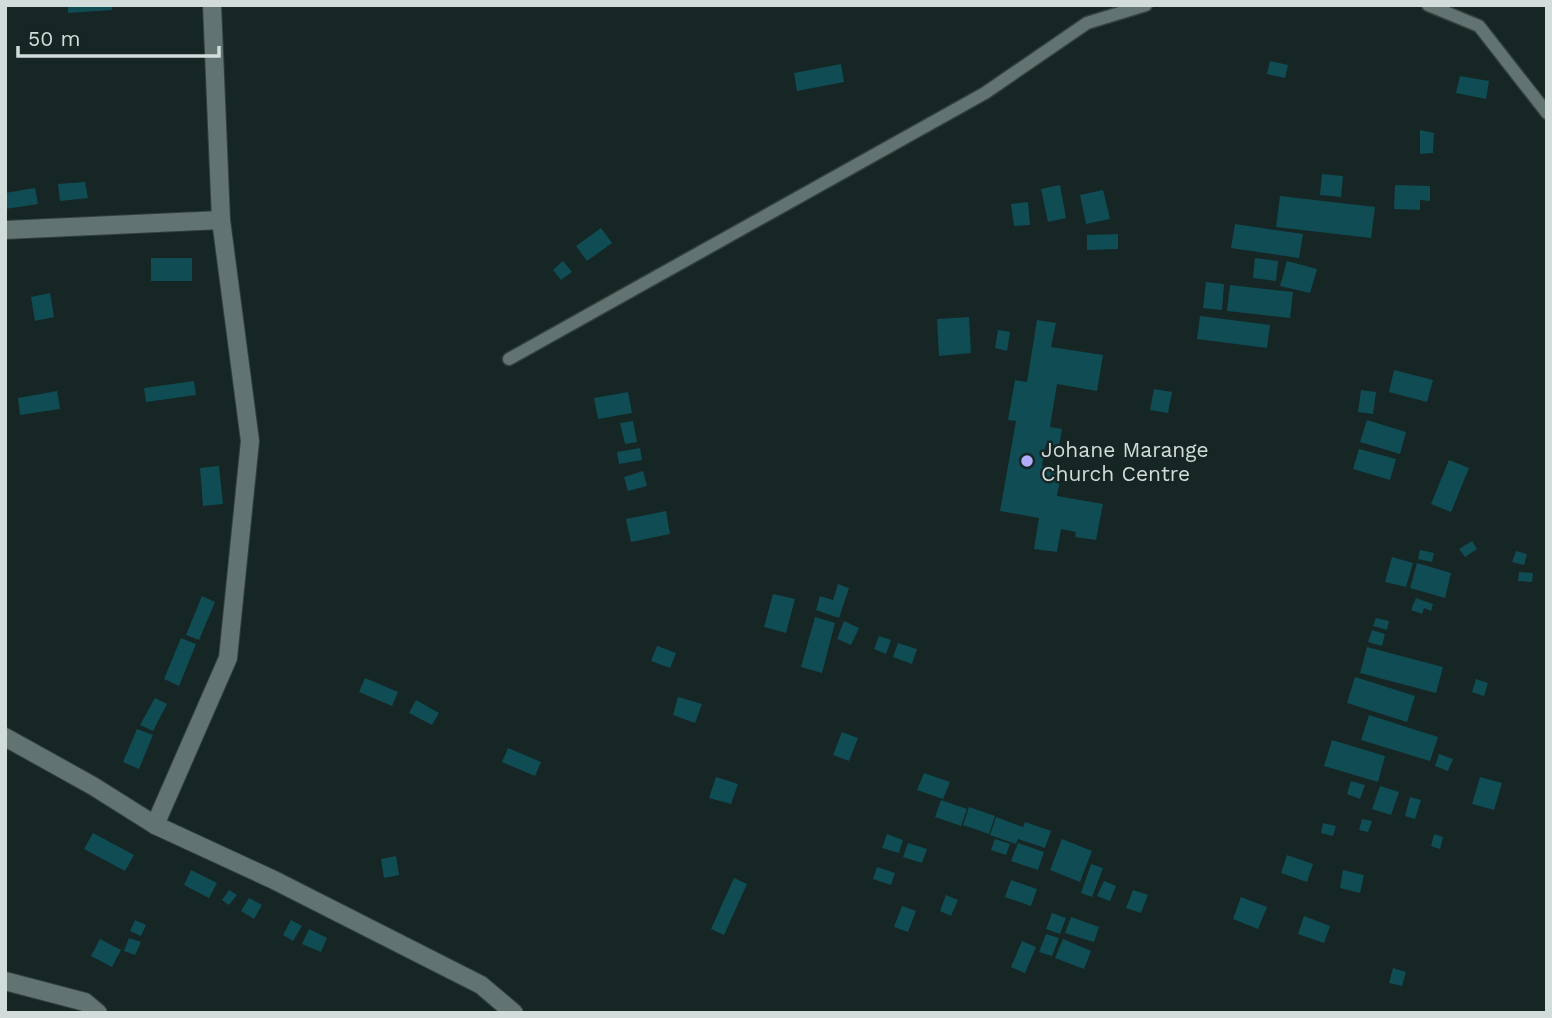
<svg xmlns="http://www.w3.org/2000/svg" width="1552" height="1018" font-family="'Work Sans',sans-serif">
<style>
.building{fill:#104c54}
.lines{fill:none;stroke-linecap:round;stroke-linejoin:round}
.service-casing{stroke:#343f3e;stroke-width:15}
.minor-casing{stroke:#343f3e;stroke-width:20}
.service{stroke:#617472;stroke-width:12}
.minor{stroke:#617472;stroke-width:18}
.poi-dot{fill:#b1adfa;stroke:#152624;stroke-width:2.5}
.labels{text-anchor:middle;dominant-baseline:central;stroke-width:5;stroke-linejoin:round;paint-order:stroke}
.poi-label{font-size:21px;fill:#d2dcdb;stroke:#152624;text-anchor:start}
</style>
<rect width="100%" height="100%" fill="#152624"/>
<g class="building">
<path d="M 68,5 L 112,5 L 112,10 L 68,13 Z"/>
<path d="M 1270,61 L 1288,65 L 1285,78 L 1267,74 Z"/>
<path d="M 841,64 L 844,82 L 797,91 L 794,73 Z"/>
<path d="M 1460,76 L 1489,81 L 1486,99 L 1456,93 Z"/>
<path d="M 1420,130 L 1434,133 L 1433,153 L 1420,154 Z"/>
<path d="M 1322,174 L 1343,176 L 1341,197 L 1320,195 Z"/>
<path d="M 85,182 L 88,198 L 60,201 L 58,184 Z"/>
<path d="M 1060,185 L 1066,218 L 1048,222 L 1041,189 Z"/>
<path d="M 1395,185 L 1430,186 L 1430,201 L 1420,200 L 1420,210 L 1394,209 Z"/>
<path d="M 35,188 L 38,204 L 5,209 L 5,193 Z"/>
<path d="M 1103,190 L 1110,219 L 1086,224 L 1080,195 Z"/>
<path d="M 1280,196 L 1375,207 L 1371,238 L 1276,227 Z"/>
<path d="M 1028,202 L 1030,225 L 1014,226 L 1011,204 Z"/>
<path d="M 1235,224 L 1303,234 L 1299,258 L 1231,248 Z"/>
<path d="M 601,228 L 612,243 L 587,261 L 576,246 Z"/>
<path d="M 1118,234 L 1118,249 L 1087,250 L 1087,235 Z"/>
<rect x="151" y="258" width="41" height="23"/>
<path d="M 1255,258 L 1278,261 L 1276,281 L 1253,278 Z"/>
<path d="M 563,261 L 572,272 L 561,280 L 553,270 Z"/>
<path d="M 1287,261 L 1317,269 L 1310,293 L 1280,286 Z"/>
<path d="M 1206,282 L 1224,284 L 1222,310 L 1203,308 Z"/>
<path d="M 1230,285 L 1293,292 L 1290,318 L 1227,311 Z"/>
<path d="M 50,293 L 54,317 L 35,321 L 31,297 Z"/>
<path d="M 1200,316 L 1270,325 L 1267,348 L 1197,339 Z"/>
<path d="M 969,317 L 971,353 L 939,356 L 937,319 Z"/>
<path d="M 1037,320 L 1056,323 L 1051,347 L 1103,355 L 1097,391 L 1057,384 L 1050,427 L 1062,429 L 1059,446 L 1046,444 L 1042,466 L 1062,469 L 1057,496 L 1103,504 L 1096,540 L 1075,537 L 1076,532 L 1061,529 L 1057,552 L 1034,549 L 1039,518 L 1000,511 L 1016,421 L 1008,420 L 1015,380 L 1027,382 Z"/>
<path d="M 998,330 L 1010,332 L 1007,351 L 995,348 Z"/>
<path d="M 1394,370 L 1433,380 L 1427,402 L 1389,392 Z"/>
<path d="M 194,381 L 196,395 L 146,402 L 144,388 Z"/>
<path d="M 1154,389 L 1172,392 L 1168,413 L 1150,410 Z"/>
<path d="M 1361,390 L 1376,392 L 1373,414 L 1358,412 Z"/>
<path d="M 57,391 L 60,409 L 20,415 L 18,398 Z"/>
<path d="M 628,392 L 632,413 L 598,419 L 594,398 Z"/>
<path d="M 1367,420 L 1406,432 L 1400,454 L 1360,442 Z"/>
<path d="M 633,421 L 637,442 L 625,444 L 620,423 Z"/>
<path d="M 640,448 L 642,460 L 619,464 L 617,452 Z"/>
<path d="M 1359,449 L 1396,459 L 1390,480 L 1353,469 Z"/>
<path d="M 1449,460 L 1469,468 L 1451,512 L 1431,504 Z"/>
<path d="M 219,466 L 223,504 L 203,506 L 200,468 Z"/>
<path d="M 643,471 L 647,486 L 628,491 L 624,477 Z"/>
<path d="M 666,511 L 670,534 L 631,542 L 626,519 Z"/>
<path d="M 1472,541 L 1477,549 L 1465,557 L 1459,549 Z"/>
<path d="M 1420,550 L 1434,553 L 1432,562 L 1418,559 Z"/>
<path d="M 1516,551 L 1527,554 L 1524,565 L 1512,562 Z"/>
<path d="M 1392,557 L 1413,563 L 1406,587 L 1385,582 Z"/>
<path d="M 1417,563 L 1451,573 L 1445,598 L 1410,588 Z"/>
<path d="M 1519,572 L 1533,573 L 1532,582 L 1518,581 Z"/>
<path d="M 838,584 L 849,588 L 839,618 L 816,610 L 820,596 L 833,600 Z"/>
<path d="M 773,594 L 795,599 L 786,633 L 764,627 Z"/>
<path d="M 202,596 L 215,602 L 199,640 L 186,635 Z"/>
<path d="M 1416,598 L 1433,604 L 1431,611 L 1424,608 L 1422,614 L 1411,610 Z"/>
<path d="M 815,617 L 835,623 L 822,673 L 801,667 Z"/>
<path d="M 1376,618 L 1389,621 L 1387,630 L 1373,626 Z"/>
<path d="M 844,621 L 859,628 L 851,645 L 837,639 Z"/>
<path d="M 1372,630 L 1385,634 L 1382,646 L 1368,642 Z"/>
<path d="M 879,636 L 891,640 L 886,654 L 874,649 Z"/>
<path d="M 181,638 L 196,644 L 179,686 L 164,679 Z"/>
<path d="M 898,643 L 917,649 L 912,664 L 893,657 Z"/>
<path d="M 657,646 L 676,653 L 670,668 L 651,661 Z"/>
<path d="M 1367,647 L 1443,667 L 1436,693 L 1360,673 Z"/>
<path d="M 1355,677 L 1415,696 L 1407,722 L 1347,703 Z"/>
<path d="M 365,678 L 398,692 L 392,706 L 359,692 Z"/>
<path d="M 1476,679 L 1488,683 L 1484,696 L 1472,692 Z"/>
<path d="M 678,697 L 702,704 L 695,723 L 673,715 Z"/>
<path d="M 155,698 L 167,704 L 153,731 L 140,725 Z"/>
<path d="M 416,700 L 439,713 L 432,725 L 409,713 Z"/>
<path d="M 1369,715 L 1438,737 L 1430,761 L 1361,740 Z"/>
<path d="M 137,729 L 153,735 L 139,769 L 123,762 Z"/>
<path d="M 842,732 L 858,738 L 849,761 L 833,755 Z"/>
<path d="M 1332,740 L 1385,756 L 1378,782 L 1324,766 Z"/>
<path d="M 508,748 L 541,762 L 535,776 L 502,762 Z"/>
<path d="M 1439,754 L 1453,759 L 1448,771 L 1435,766 Z"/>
<path d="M 924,773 L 950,782 L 943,799 L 917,790 Z"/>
<path d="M 716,777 L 738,784 L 731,804 L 709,798 Z"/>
<path d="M 1480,777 L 1502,783 L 1494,810 L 1472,804 Z"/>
<path d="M 1351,781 L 1365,785 L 1360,799 L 1347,794 Z"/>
<path d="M 1380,786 L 1399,792 L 1391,815 L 1372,809 Z"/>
<path d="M 1410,797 L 1421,800 L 1415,819 L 1405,816 Z"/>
<path d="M 941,800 L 967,809 L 961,826 L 935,817 Z"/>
<path d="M 969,807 L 995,816 L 989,834 L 963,825 Z"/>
<path d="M 996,817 L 1023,827 L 1025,822 L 1051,831 L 1045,848 L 1018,839 L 1016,844 L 990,835 Z"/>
<path d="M 1362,819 L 1372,821 L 1368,832 L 1359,830 Z"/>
<path d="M 1323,823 L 1336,826 L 1333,836 L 1321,833 Z"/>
<path d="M 93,833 L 134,855 L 125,871 L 84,849 Z"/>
<path d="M 887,834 L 903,840 L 899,853 L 882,848 Z"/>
<path d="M 1434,834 L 1443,837 L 1440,849 L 1431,846 Z"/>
<path d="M 995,839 L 1010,844 L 1006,855 L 991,850 Z"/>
<path d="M 1062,839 L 1092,851 L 1080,882 L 1050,870 Z"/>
<path d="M 908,843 L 927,849 L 922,863 L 903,857 Z"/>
<path d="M 1018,843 L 1044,852 L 1038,870 L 1011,861 Z"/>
<path d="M 1287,855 L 1313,864 L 1307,882 L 1281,873 Z"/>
<path d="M 396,856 L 399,875 L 384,878 L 381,859 Z"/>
<path d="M 1091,864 L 1103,868 L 1092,897 L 1081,893 Z"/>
<path d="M 877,867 L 895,873 L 891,885 L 873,879 Z"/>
<path d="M 191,870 L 217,883 L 209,898 L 184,885 Z"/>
<path d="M 1343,870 L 1364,875 L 1360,893 L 1340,888 Z"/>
<path d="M 734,878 L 747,884 L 724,935 L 711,929 Z"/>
<path d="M 1011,880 L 1037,889 L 1031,906 L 1005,897 Z"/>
<path d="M 1104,881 L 1116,886 L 1110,901 L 1097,896 Z"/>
<path d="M 229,890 L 237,895 L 229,905 L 222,900 Z"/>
<path d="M 1133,890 L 1148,895 L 1141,913 L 1126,908 Z"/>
<path d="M 946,895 L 958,900 L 951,916 L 940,911 Z"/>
<path d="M 1241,897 L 1267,907 L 1258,929 L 1233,919 Z"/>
<path d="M 249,898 L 262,905 L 254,919 L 241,911 Z"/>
<path d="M 902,906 L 916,911 L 908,932 L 894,927 Z"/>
<path d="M 1052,913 L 1066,918 L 1060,934 L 1046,929 Z"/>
<path d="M 1304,916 L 1330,926 L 1324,943 L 1298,934 Z"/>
<path d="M 1071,917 L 1099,927 L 1094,942 L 1065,933 Z"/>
<path d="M 135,920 L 146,925 L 141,936 L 130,931 Z"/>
<path d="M 291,920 L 302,926 L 293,941 L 283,935 Z"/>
<path d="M 309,929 L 327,938 L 321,952 L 302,944 Z"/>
<path d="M 1046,934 L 1059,938 L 1052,956 L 1039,952 Z"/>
<path d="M 129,938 L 141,942 L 135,955 L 124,951 Z"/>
<path d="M 100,939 L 121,950 L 112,967 L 91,956 Z"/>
<path d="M 1063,939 L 1091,951 L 1084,969 L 1055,958 Z"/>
<path d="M 1022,941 L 1036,947 L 1025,973 L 1011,967 Z"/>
<path d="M 1393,968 L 1406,972 L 1402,986 L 1389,983 Z"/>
</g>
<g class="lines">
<g class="service-casing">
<g id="service">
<path d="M 1428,5 L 1479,26 L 1547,113"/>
<path d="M 509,359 L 985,93 L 1087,23 L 1146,5"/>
</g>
</g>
<g class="minor-casing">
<g id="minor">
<path d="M 5,230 L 221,220"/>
<path d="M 5,737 L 93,786 L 155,825 L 274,880 L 481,985 L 514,1013"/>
<path d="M 155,825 L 228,658 L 250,441 L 221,220 L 212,5"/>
<path d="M 5,981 L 85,1002 L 98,1013"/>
</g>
</g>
<use href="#service" class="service"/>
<use href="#minor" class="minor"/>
</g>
<circle class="poi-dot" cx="1027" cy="461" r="7"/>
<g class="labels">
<g class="poi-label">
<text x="1041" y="449">Johane Marange<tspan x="1041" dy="24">Church Centre</tspan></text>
</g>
</g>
<rect width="1552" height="1018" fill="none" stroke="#d2dcdb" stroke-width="14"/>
<path d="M18 46v10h201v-10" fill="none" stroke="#d2dcdb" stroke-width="3.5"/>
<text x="28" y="46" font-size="21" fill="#d2dcdb" stroke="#152624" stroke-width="5" paint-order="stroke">50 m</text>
</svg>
